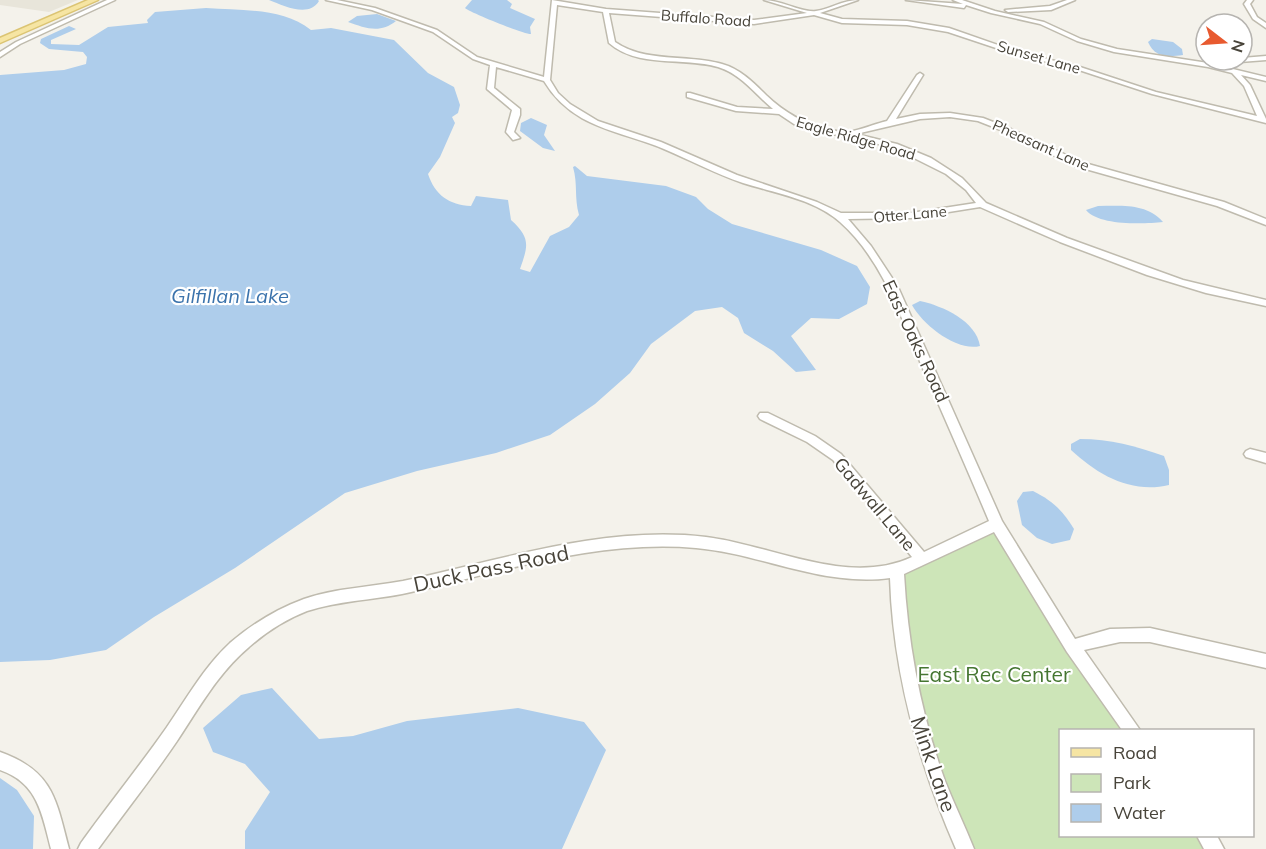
<svg xmlns="http://www.w3.org/2000/svg" width="1266" height="849" font-family="Mulish,sans-serif">
<style>
.residential{fill:#e8e5da}
.green{fill:#cde5b8}
.water{fill:#aecdeb}
.lines{fill:none;stroke-linecap:round;stroke-linejoin:round}
.minor-casing{stroke:#bfbbae;stroke-width:3}
.major-casing{stroke:#dbc473;stroke-width:3}
.minor{fill:#fff;fill-rule:evenodd}
.major{fill:#f6e5a3;fill-rule:evenodd}
.labels{text-anchor:middle;dominant-baseline:central;stroke-width:4.5;stroke-linejoin:round;paint-order:stroke}
.far-street-label{font-size:15px;fill:#48443a;stroke:#fff}
.street-label{font-size:18px;fill:#48443a;stroke:#fff}
.water-label{font-size:20px;font-style:italic;fill:#3b73ac;stroke:#fff}
.near-street-label{font-size:21px;fill:#48443a;stroke:#fff}
.near-park-label{font-size:21px;fill:#457631;stroke:#fff}
</style>
<rect width="100%" height="100%" fill="#f4f2eb"/>
<path class="residential" d="M 0,0 L 78,0 L 49,12 L 0,5 Z"/>
<path class="green" d="M 997,524 L 1132,730 L 1060,730 L 1060,836 L 1205,836 L 1214,849 L 966,849 L 909,685 L 897,571 Z"/>
<g class="water">
<path d="M 269,0 L 318,0 L 319,1 C 309,18 284,6 269,0 Z"/>
<path d="M 472,0 L 507,0 L 512,4 L 510,8 L 535,19 L 530,27 L 531,34 C 526,35 471,13 465,8 Z"/>
<path d="M 206,8 C 242,11 282,7 311,30 L 331,28 L 394,40 L 428,73 L 454,87 L 460,105 L 458,113 L 452,117 L 455,123 L 440,157 L 428,174 C 435,195 449,205 471,206 L 476,196 L 508,200 L 511,220 C 531,238 528,246 520,269 L 530,272 L 550,236 L 569,227 L 579,215 C 574,197 578,184 573,167 L 575,166 L 587,176 L 666,186 L 696,197 L 708,209 L 732,224 L 821,250 L 857,266 L 870,287 L 867,304 L 839,319 L 811,318 L 791,336 L 816,370 L 796,372 L 773,351 L 744,333 L 738,318 L 722,307 L 695,311 L 651,344 L 630,373 L 595,404 L 550,435 L 496,453 L 417,471 L 345,493 L 235,568 L 154,617 L 106,650 L 50,660 L 0,662 L 0,75 L 64,70 L 86,64 L 87,57 L 83,52 L 49,49 L 40,43 L 41,39 L 69,26 L 76,29 L 51,40 L 51,44 L 79,45 L 108,27 L 148,23 L 147,20 L 155,12 Z"/>
<path d="M 377,14 L 396,21 C 380,34 365,28 348,22 L 357,16 Z"/>
<path d="M 1152,39 L 1173,42 L 1182,49 L 1183,55 C 1168,57 1155,58 1148,42 Z"/>
<path d="M 531,118 L 547,125 L 544,135 L 555,151 L 543,148 L 520,131 L 521,123 Z"/>
<path d="M 1098,206 C 1122,206 1146,203 1163,222 C 1144,224 1099,226 1086,210 Z"/>
<path d="M 920,301 C 943,306 976,321 980,346 C 957,352 923,325 912,305 Z"/>
<path d="M 1080,439 C 1110,439 1136,446 1164,456 L 1169,470 L 1169,485 C 1131,494 1098,475 1071,450 L 1071,444 Z"/>
<path d="M 1033,491 C 1053,501 1063,511 1074,529 L 1070,540 L 1052,544 L 1037,538 L 1022,525 L 1017,501 L 1023,492 Z"/>
<path d="M 272,688 L 319,739 L 353,736 L 407,721 L 518,708 L 584,722 L 606,750 L 562,849 L 245,849 L 245,831 L 270,792 L 245,764 L 213,752 L 203,728 L 241,695 Z"/>
<path d="M 0,778 L 17,790 L 34,816 L 33,849 L 0,849 Z"/>
</g>
<g class="lines">
<g class="minor-casing">
<g id="minor">
<path d="M 107,0 L 115,0 L 20,44 L 0,57 L 0,52 L 16,42 Z"/>
<path d="M 326,0 L 337,0 L 375,8 L 437,30 L 477,57 L 544,77 L 552,0 L 606,9 L 754,20 L 807,13 L 764,0 C 780,0 803,13 816,11 C 830,9 843,0 858,0 L 820,13 L 842,19 L 907,21 L 949,28 L 1018,52 L 1080,67 L 1156,92 L 1257,116 L 1244,86 L 1232,73 L 1208,67 L 1114,52 L 1077,41 L 1040,24 L 991,13 L 966,5 L 964,8 L 906,0 L 963,4 L 953,0 L 962,0 L 995,11 L 1044,22 L 1081,39 L 1117,49 L 1208,63 L 1266,77 L 1266,81 L 1241,75 L 1250,85 L 1266,119 L 1266,123 L 1152,94 L 1076,69 L 1014,54 L 948,32 L 907,25 L 842,23 L 814,15 L 754,24 L 609,13 L 615,42 C 645,63 687,54 722,64 C 740,69 753,82 766,95 C 785,113 804,124 829,129 C 835,131 842,133 848,132 C 861,130 874,124 887,121 L 917,75 L 920,73 L 923,75 L 896,119 L 920,114 L 950,113 L 983,118 L 1011,129 L 1081,162 L 1224,202 L 1266,219 L 1266,225 L 1217,206 L 1075,166 L 1006,132 L 978,121 L 950,117 L 920,119 L 856,134 L 897,144 L 931,158 L 962,178 L 986,203 L 1067,238 L 1183,280 L 1266,300 L 1266,306 L 1206,293 L 1147,275 L 1060,242 L 980,207 L 911,218 L 848,219 L 871,246 L 898,287 L 1002,521 L 1075,639 L 1110,629 L 1150,628 L 1266,654 L 1266,668 L 1150,642 L 1120,642 L 1084,650 L 1140,730 L 1122,730 L 1067,652 L 994,532 L 904,574 C 908,646 921,714 945,781 C 954,804 965,826 974,849 L 956,849 C 918,762 893,673 890,578 C 823,587 762,554 696,548 C 596,539 499,573 402,594 C 371,600 338,601 307,611 C 286,619 266,632 249,647 C 218,673 199,708 177,741 C 152,778 124,813 98,849 L 78,849 L 81,843 C 109,804 139,767 167,727 C 187,698 204,667 230,643 C 252,624 277,609 304,599 C 336,588 370,587 403,581 C 502,560 603,525 706,537 C 772,545 847,587 912,557 L 833,460 L 807,442 L 760,419 L 758,416 L 760,413 L 768,413 L 815,436 L 841,454 L 924,552 L 989,521 C 968,471 946,421 924,371 C 902,320 883,260 840,222 C 814,199 774,193 743,183 C 716,174 690,160 664,149 C 618,130 572,128 544,81 L 496,67 L 494,88 L 520,109 L 520,115 L 514,132 L 520,138 L 513,140 L 506,132 L 512,110 L 487,89 L 490,65 L 473,59 L 433,32 L 372,10 ZM 557,5 L 603,12 L 609,43 C 637,68 683,57 718,67 C 741,74 755,94 773,109 L 737,107 L 690,93 L 687,93 L 687,97 L 736,111 L 779,114 L 794,124 L 809,129 L 875,143 L 900,151 L 946,174 L 966,190 L 976,203 L 911,213 L 841,213 L 817,202 L 737,175 L 661,142 L 598,121 L 570,104 L 558,93 L 550,80 Z"/>
<path d="M 1067,0 L 1075,0 L 1051,10 L 1008,12 L 1005,10 L 1050,6 Z"/>
<path d="M 1247,0 L 1253,0 L 1250,4 L 1257,17 L 1266,23 L 1266,28 L 1253,19 L 1244,4 Z"/>
<path d="M 1266,56 L 1266,60 L 1214,64 L 1211,62 L 1214,60 L 1242,60 L 1242,58 Z"/>
<path d="M 1250,449 L 1266,453 L 1266,463 L 1246,457 L 1244,454 L 1246,451 Z"/>
<path d="M 0,752 C 53,771 56,799 69,849 L 51,849 C 42,814 38,783 0,770 Z"/>
<path d="M 1197,836 L 1217,836 L 1224,849 L 1204,849 Z"/>
</g>
</g>
<g class="major-casing">
<path id="major" d="M 88,0 L 98,0 L 0,43 L 0,38 Z"/>
</g>
<use href="#minor" class="minor"/>
<use href="#major" class="major"/>
</g>
<g class="labels">
<g class="far-street-label">
<text transform="translate(706 18) rotate(4)">Buffalo Road</text>
<text transform="translate(1039 57) rotate(16)">Sunset Lane</text>
<text transform="translate(856 138) rotate(16)">Eagle Ridge Road</text>
<text transform="translate(1041 145) rotate(24)">Pheasant Lane</text>
<text transform="translate(910 214) rotate(-5)">Otter Lane</text>
</g>
<g class="street-label">
<text transform="translate(916 341) rotate(65)">East Oaks Road</text>
<text transform="translate(875 504) rotate(50)">Gadwall Lane</text>
</g>
<g class="water-label">
<text x="230" y="295">Gilfillan Lake</text>
</g>
<g class="near-street-label">
<text transform="translate(491 568) rotate(-12)">Duck Pass Road</text>
<text transform="translate(934 764) rotate(71)">Mink Lane</text>
</g>
<g class="near-park-label">
<text x="994" y="674">East Rec Center</text>
</g>
</g>
<rect x="1059" y="729" width="195" height="108" fill="#ffffff" stroke="#b6b4b0" stroke-width="1.5"/>
<rect x="1071" y="748" width="30" height="9" fill="#f6e5a3" stroke="#b6b4b0" stroke-width="1.5"/>
<text x="1113" y="759" font-size="18" fill="#48443a">Road</text>
<rect x="1071" y="774" width="30" height="18" fill="#cde5b8" stroke="#b6b4b0" stroke-width="1.5"/>
<text x="1113" y="789" font-size="18" fill="#48443a">Park</text>
<rect x="1071" y="804" width="30" height="18" fill="#aecdeb" stroke="#b6b4b0" stroke-width="1.5"/>
<text x="1113" y="819" font-size="18" fill="#48443a">Water</text>
<g transform="translate(1224 42) rotate(107)"><circle r="28" fill="#ffffff" stroke="#b6b4b0" stroke-width="1.5"/>
<path d="M0-4.5L10 22L0 15L-10 22Z" fill="#e85a2f"/>
<text y="-9" font-size="16" font-weight="bold" text-anchor="middle" fill="#48443a">N</text>
</g>
</svg>
